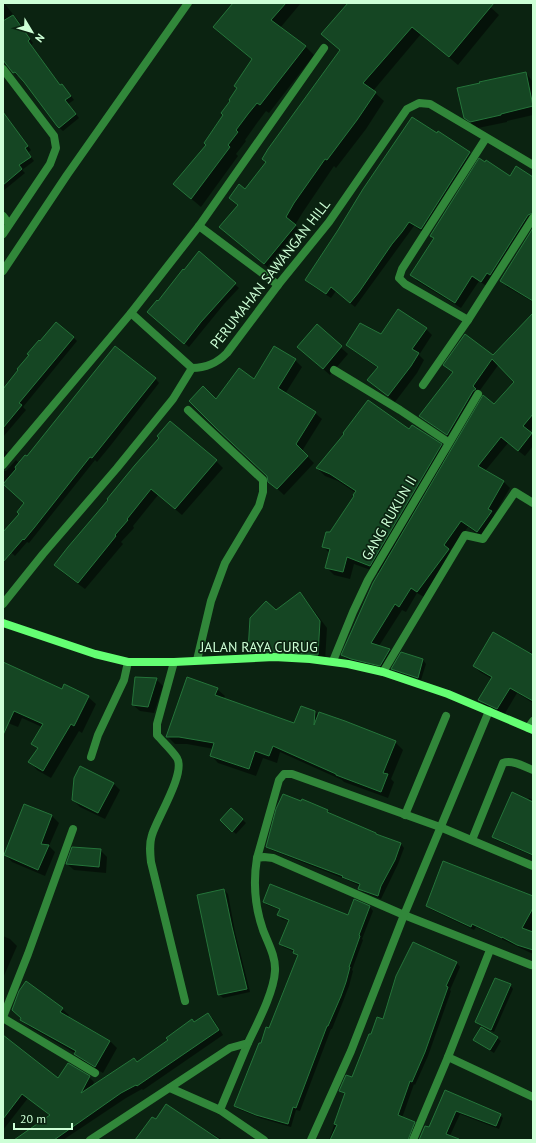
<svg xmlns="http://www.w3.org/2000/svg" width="536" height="1143" font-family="'PT Sans',sans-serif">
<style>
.shadow{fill:#0007}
.building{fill:#154623;stroke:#25743a}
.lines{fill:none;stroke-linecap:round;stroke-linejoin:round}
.minor{stroke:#31873a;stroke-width:8}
.secondary{stroke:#64ff73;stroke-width:8}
.labels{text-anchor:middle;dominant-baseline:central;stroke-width:3.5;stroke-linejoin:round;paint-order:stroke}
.street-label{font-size:14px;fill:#cdffd6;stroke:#0b2311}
</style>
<rect width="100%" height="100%" fill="#0b2311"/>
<g class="shadow">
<path d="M 3,3 L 4,3 L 25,29 L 24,30 L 33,43 L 31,45 L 61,86 L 62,85 L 66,89 L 74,100 L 68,104 L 79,118 L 63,131 L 57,126 L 19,75 L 17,76 L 14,72 L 3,58 Z"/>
<path d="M 234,3 L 301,3 L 280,28 L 305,46 L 314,55 L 269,113 L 266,111 L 257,123 L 245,140 L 246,141 L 236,154 L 238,156 L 201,207 L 174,184 L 208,145 L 253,60 L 214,27 Z"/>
<path d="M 349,3 L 486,3 L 499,15 L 458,65 L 421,34 L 373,91 L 384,101 L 366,129 L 336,168 L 334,166 L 303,212 L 295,225 L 304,234 L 273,272 L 221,227 L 239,206 L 230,198 L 245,191 L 267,163 L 263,159 L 341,51 L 331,42 Z"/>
<path d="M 526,73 L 533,82 L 533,115 L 507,121 L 507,122 L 478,128 L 472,124 L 465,117 Z"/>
<path d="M 3,114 L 31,150 L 28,153 L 34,161 L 22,170 L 25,173 L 3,191 Z"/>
<path d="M 439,133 L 470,153 L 474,158 L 426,234 L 414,226 L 355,307 L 336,291 L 331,298 L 311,285 L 307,280 Z"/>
<path d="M 510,177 L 533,178 L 533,224 L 488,287 L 479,281 L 461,308 L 417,281 L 411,274 L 434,239 L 431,235 Z"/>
<path d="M 533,230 L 533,302 L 507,287 L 501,280 Z"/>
<path d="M 200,253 L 239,288 L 224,304 L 189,347 L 152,316 L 158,302 Z"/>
<path d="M 533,314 L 533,428 L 529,432 L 533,435 L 533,446 L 525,456 L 508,443 L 485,471 L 503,481 L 510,488 L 494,515 L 497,518 L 483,538 L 468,527 L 450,551 L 455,556 L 424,597 L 417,593 L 406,612 L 402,610 L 379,646 L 390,650 L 396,656 L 387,672 L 349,661 L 342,655 L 379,573 L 354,564 L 350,579 L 334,575 L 326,567 L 330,553 L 323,547 L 330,534 L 355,496 L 356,493 L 338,481 L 325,476 L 317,468 L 410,430 L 441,445 L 450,454 L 516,382 L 499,364 L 478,393 L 454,440 L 427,422 L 421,416 L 453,373 L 445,365 L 493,356 Z"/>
<path d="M 317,326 L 348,354 L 330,375 L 306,354 Z"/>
<path d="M 426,329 L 432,335 L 419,355 L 424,360 L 417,373 L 395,402 L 369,380 L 378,368 L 354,351 L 347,345 L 381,336 Z"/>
<path d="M 73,337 L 77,341 L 23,407 L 26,410 L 3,437 L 3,391 Z"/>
<path d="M 295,360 L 302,367 L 285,394 L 315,413 L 322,419 L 302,451 L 314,463 L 284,495 L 269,481 L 268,476 L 216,400 Z"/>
<path d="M 155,378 L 159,383 L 111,445 L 97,462 L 95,460 L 29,543 L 27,542 L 15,556 L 3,545 L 3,534 L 20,514 L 25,503 L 3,485 L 3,471 L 6,471 L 16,460 L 19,463 Z"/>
<path d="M 3,449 L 11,456 L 3,466 Z"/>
<path d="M 216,461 L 223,468 L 182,515 L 158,495 L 133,526 L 134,528 L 121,542 L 123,544 L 85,589 L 62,572 L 56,565 L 109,500 Z"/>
<path d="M 300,594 L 306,600 L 327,628 L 325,661 L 255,658 L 249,652 L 276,611 Z"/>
<path d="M 533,648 L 533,703 L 517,693 L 504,715 L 486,707 L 480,700 L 492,679 L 480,672 L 474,666 L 529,654 Z"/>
<path d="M 402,653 L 423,660 L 426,664 L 421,680 L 396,672 L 392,669 Z"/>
<path d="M 3,663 L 62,690 L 88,697 L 96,704 L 82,733 L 79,731 L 51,778 L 37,770 L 30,762 L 38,749 L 32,743 L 42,727 L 22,718 L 18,727 L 3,721 Z"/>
<path d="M 156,679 L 163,686 L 154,713 L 140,711 L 133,705 Z"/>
<path d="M 217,689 L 225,696 L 223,699 L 295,725 L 315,712 L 319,716 L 395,742 L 403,750 L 391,779 L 394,782 L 388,798 L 344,782 L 342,780 L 280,752 L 277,763 L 263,758 L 256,776 L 218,763 L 211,755 L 214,749 L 187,744 L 175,744 L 168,737 Z"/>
<path d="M 113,783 L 120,790 L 105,819 L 80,807 L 73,800 Z"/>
<path d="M 529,798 L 533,800 L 533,856 L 496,840 L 493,837 Z"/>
<path d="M 231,809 L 246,823 L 236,834 L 221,820 Z"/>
<path d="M 327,810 L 331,814 L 378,836 L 401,844 L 404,848 L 398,864 L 381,899 L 363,892 L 359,889 L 360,886 L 345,879 L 271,850 L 267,846 Z"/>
<path d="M 52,816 L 59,823 L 49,846 L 55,852 L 45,876 L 12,862 L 6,855 Z"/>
<path d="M 100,850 L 107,857 L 106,873 L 74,870 L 67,864 Z"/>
<path d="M 444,862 L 533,896 L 533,954 L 476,927 L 474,930 L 430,909 L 427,906 Z"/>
<path d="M 224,890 L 228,894 L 235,932 L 250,992 L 223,998 L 219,994 Z"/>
<path d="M 355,901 L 370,907 L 373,911 L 362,939 L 363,940 L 352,970 L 353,971 L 349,986 L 344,999 L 332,1029 L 331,1029 L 300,1111 L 296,1110 L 291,1127 L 260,1118 L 238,1109 L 235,1105 L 261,1045 L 270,1030 L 298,956 L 294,953 L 295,952 L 283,947 L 280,943 L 289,921 L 282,919 L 279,915 L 281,910 L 267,905 L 264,902 L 349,916 Z"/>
<path d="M 3,936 L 10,939 L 17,946 L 3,978 Z"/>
<path d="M 414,943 L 457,963 L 460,967 L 450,990 L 451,991 L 428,1056 L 415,1085 L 414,1084 L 402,1118 L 414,1123 L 418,1126 L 412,1140 L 396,1134 L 393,1140 L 329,1140 L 345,1094 L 340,1090 L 352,1079 L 372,1036 L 384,1020 Z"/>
<path d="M 510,985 L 513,989 L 494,1032 L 479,1025 L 476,1022 Z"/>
<path d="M 62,1009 L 69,1015 L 68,1017 L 110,1041 L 117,1048 L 103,1073 L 82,1061 L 75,1053 L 28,1026 L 13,1010 Z"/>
<path d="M 208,1014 L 213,1019 L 223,1035 L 143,1090 L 142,1089 L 126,1098 L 63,1140 L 16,1140 L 51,1116 L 28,1098 L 3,1130 L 3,1046 L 58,1079 L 68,1064 L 89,1077 L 94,1082 L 92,1087 L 134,1059 L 138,1062 Z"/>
<path d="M 497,1038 L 501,1041 L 494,1053 L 474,1040 Z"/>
<path d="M 445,1092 L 500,1115 L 503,1118 L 499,1129 L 460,1114 L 448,1140 L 420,1140 L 429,1128 Z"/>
<path d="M 156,1121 L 205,1131 L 206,1130 L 223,1140 L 136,1140 Z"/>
</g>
<g class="building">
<path d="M 233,3 L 286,3 L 271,20 L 306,46 L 260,105 L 257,103 L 248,114 L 236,130 L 238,132 L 228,145 L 230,147 L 191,199 L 173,184 L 206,145 L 204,143 L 223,115 L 221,113 L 230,101 L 229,100 L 237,88 L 234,86 L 252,59 L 213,27 Z"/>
<path d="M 348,3 L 494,3 L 449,57 L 412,27 L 363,83 L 376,92 L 357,120 L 327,160 L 325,159 L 294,203 L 286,217 L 296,225 L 264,264 L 219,227 L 238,205 L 229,198 L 239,184 L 245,189 L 266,162 L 262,159 L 268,149 L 340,50 L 321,34 Z"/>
<path d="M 13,15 L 30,39 L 28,41 L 60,85 L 62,84 L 71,96 L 65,100 L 76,114 L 59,128 L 57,126 L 24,82 L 15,72 L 13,73 L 3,60 L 3,21 Z"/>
<path d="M 526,72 L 533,106 L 501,114 L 501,115 L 470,122 L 464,118 L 457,88 L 480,83 L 479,82 Z"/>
<path d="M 3,112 L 28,146 L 25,148 L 31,157 L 19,165 L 22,169 L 3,185 Z"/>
<path d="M 412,117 L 437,133 L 438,131 L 470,152 L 421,229 L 409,222 L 402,232 L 392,244 L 359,292 L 350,303 L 331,287 L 326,294 L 305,280 L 338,230 L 363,189 Z"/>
<path d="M 479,158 L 485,162 L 486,160 L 510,176 L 516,166 L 533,177 L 533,213 L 528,215 L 490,275 L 487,273 L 481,282 L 472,276 L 455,303 L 410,275 L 434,238 L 430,236 Z"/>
<path d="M 533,228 L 533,301 L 500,281 Z"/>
<path d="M 199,251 L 236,283 L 201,322 L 184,344 L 147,312 L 157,300 L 158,301 L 183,269 L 184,270 Z"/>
<path d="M 398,309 L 427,328 L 412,349 L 419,353 L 411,366 L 388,396 L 367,380 L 378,367 L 346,345 L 360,323 L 381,334 Z"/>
<path d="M 533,313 L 533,414 L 523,426 L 532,433 L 518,451 L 501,437 L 478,466 L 504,481 L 488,509 L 492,511 L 477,532 L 461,521 L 444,545 L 449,549 L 417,592 L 411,588 L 399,607 L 395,604 L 371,643 L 390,649 L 380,666 L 351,659 L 341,655 L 373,583 L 483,395 L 494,404 L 514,382 L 492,359 L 473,386 L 476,389 L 473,391 L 447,435 L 419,416 L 453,372 L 443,365 L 465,334 L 493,355 Z"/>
<path d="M 56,322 L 74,337 L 19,403 L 22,405 L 3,428 L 3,389 L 18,370 L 17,369 L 29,355 L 27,354 L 39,340 L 40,341 Z"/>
<path d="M 317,324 L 342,346 L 323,369 L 297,347 Z"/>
<path d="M 115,346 L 156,378 L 92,458 L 90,457 L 34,528 L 24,540 L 23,539 L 3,562 L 3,532 L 19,514 L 17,512 L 24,503 L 3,484 L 16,469 L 15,467 L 25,455 L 27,456 Z"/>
<path d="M 274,346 L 296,359 L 278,388 L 316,412 L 296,444 L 308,456 L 277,489 L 268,482 L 267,476 L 216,428 L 189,401 L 203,386 L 216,399 L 239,368 L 254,379 Z"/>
<path d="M 368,400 L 409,429 L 412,425 L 442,444 L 370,566 L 347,557 L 343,572 L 325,568 L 330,549 L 322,547 L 326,532 L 330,532 L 354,496 L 353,495 L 356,491 L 330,474 L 316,468 L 344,434 L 343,433 Z"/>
<path d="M 170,421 L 217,460 L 175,509 L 151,489 L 127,519 L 128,520 L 115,535 L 116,536 L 78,583 L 54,565 L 68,547 L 108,500 L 107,499 L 135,465 L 159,438 L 157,436 Z"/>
<path d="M 300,592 L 320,621 L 318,655 L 274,652 L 248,652 L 250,618 L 266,601 L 276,610 Z"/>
<path d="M 493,632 L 533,655 L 533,701 L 510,688 L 497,709 L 478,700 L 492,677 L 473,666 Z"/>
<path d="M 401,652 L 423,659 L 418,678 L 391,669 Z"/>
<path d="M 3,662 L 62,689 L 64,684 L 89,696 L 74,726 L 71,724 L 43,771 L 28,762 L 38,748 L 31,744 L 43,724 L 14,711 L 3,735 Z"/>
<path d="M 135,677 L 157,678 L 148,707 L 132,705 Z"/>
<path d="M 187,677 L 218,688 L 215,695 L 294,723 L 301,706 L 315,711 L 314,725 L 319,712 L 345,721 L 396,741 L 383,773 L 388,774 L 381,792 L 336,775 L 336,774 L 273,746 L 269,756 L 255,751 L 249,769 L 210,756 L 214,743 L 179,737 L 166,737 Z"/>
<path d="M 80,766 L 114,783 L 98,813 L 72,800 L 74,778 Z"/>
<path d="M 512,792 L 533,802 L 533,855 L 492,837 Z"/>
<path d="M 283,794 L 301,801 L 302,799 L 328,810 L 327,812 L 376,833 L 376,834 L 401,843 L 395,860 L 381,886 L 378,896 L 358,889 L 360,884 L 342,877 L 343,876 L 266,847 L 276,809 Z"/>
<path d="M 24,804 L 52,815 L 41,844 L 49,845 L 38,870 L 4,855 Z"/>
<path d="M 231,808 L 243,819 L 232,832 L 220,820 Z"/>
<path d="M 72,847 L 101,849 L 99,867 L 66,864 Z"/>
<path d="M 443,861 L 533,896 L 533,908 L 522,928 L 533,932 L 533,950 L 517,945 L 502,937 L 502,938 L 472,924 L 471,927 L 426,906 Z"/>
<path d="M 270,884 L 348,915 L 354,899 L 370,906 L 359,935 L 360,936 L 349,967 L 350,967 L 346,982 L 341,996 L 328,1026 L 327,1026 L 296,1108 L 293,1107 L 288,1124 L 256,1115 L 234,1106 L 259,1043 L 261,1043 L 266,1027 L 269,1028 L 298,955 L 293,953 L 294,950 L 279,944 L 289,920 L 277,915 L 280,909 L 263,902 Z"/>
<path d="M 224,889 L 232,927 L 247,989 L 218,995 L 197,895 Z"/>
<path d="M 413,942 L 457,962 L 446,986 L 448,987 L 425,1052 L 412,1082 L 410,1081 L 398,1115 L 415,1122 L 408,1140 L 330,1140 L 337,1125 L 334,1124 L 345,1093 L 339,1091 L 346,1075 L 352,1077 L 369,1034 L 371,1034 L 377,1017 L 383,1019 L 396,976 Z"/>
<path d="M 495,978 L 511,984 L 491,1030 L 475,1022 Z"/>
<path d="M 26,981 L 63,1008 L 60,1012 L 110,1041 L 95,1067 L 74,1054 L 76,1051 L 20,1020 L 21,1018 L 12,1010 L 19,991 Z"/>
<path d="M 208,1013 L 219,1030 L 137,1086 L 136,1085 L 121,1093 L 54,1140 L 14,1140 L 50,1115 L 22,1094 L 3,1119 L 3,1035 L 58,1078 L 68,1063 L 90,1076 L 81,1093 L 134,1058 L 137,1062 L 168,1040 L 166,1038 L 192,1019 L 194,1022 Z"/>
<path d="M 481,1027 L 498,1037 L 490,1050 L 473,1040 Z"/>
<path d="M 445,1090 L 501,1114 L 496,1126 L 456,1111 L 446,1134 L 459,1139 L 459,1140 L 419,1140 L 425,1126 L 429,1127 Z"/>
<path d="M 166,1104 L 220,1140 L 135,1140 L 152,1117 L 156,1119 Z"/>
</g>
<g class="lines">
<g class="minor">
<path d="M 3,69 L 54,136 L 56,148 L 50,164 L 3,234"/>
<path d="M 3,216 L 9,224"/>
<path d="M 199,226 L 278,285"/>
<path d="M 3,271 L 67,175 L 188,3"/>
<path d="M 131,313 L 192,368"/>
<path d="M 468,320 L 405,284 L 399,278 L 402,269 L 486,138"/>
<path d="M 334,370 L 400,410 L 448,442"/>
<path d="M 423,385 L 468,320 L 533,218"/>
<path d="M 188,410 L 263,480 L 263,492 L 259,506 L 225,563 L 211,601 L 197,660"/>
<path d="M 3,465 L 131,313 L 199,226 L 324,48"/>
<path d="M 3,604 L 43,554 L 117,468 L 173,399 L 192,368 C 207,368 217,363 227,353 L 278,285 L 329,222 L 407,109 L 419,103 L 430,104 L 533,165"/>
<path d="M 333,661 L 353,612 L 368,580 L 478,394"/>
<path d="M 174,662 L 157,724 L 157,735 C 163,742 172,750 177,758 C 186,773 157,818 152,835 C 149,844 150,853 151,862 L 185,1001"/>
<path d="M 383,672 L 465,535 L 483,539 L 515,492 L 533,503"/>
<path d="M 528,728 L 533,721"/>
<path d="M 91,757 L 98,735 L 124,680 L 128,662"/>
<path d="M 405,815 L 446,716"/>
<path d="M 472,840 L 503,763 C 512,759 525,767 533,770"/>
<path d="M 257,858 L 279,780 L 284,774 L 292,774 L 440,827 L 533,866"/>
<path d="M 3,1017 L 28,954 L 73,829"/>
<path d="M 3,1018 L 95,1073"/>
<path d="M 448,1057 L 533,1097"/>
<path d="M 170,1088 L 220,1110 L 264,1140"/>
<path d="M 220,1110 L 248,1043"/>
<path d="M 90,1140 L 230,1048 L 248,1043 C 257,1024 274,992 275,971 C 276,957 268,943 263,930 C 255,907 253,882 257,858 L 264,857 L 273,858 L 404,915 L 531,965"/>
<path d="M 311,1140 L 351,1051 L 404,915 L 489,711"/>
<path d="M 413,1140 L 448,1057 L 490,950"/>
</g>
<path class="secondary" d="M 3,623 L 95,654 L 128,662 L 174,662 L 274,657 L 310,659 L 348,664 L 383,672 L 448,694 L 533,730"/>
</g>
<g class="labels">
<g class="street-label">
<text transform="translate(270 274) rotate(-52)">PERUMAHAN SAWANGAN HILL</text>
<text transform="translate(389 518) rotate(-60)">GANG RUKUN II</text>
<text x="259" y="647">JALAN RAYA CURUG</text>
</g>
</g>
<rect width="536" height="1143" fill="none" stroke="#cdffd6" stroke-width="8"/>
<g transform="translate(32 32) rotate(128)" stroke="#0b2311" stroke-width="3" paint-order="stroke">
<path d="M0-3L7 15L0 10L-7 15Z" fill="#cdffd6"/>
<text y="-6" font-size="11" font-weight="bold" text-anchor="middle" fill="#cdffd6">N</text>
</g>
<path d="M14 1123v6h58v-6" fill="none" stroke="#cdffd6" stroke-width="2"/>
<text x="20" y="1123" font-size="12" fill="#cdffd6" stroke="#0b2311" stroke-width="3" paint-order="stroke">20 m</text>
</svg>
